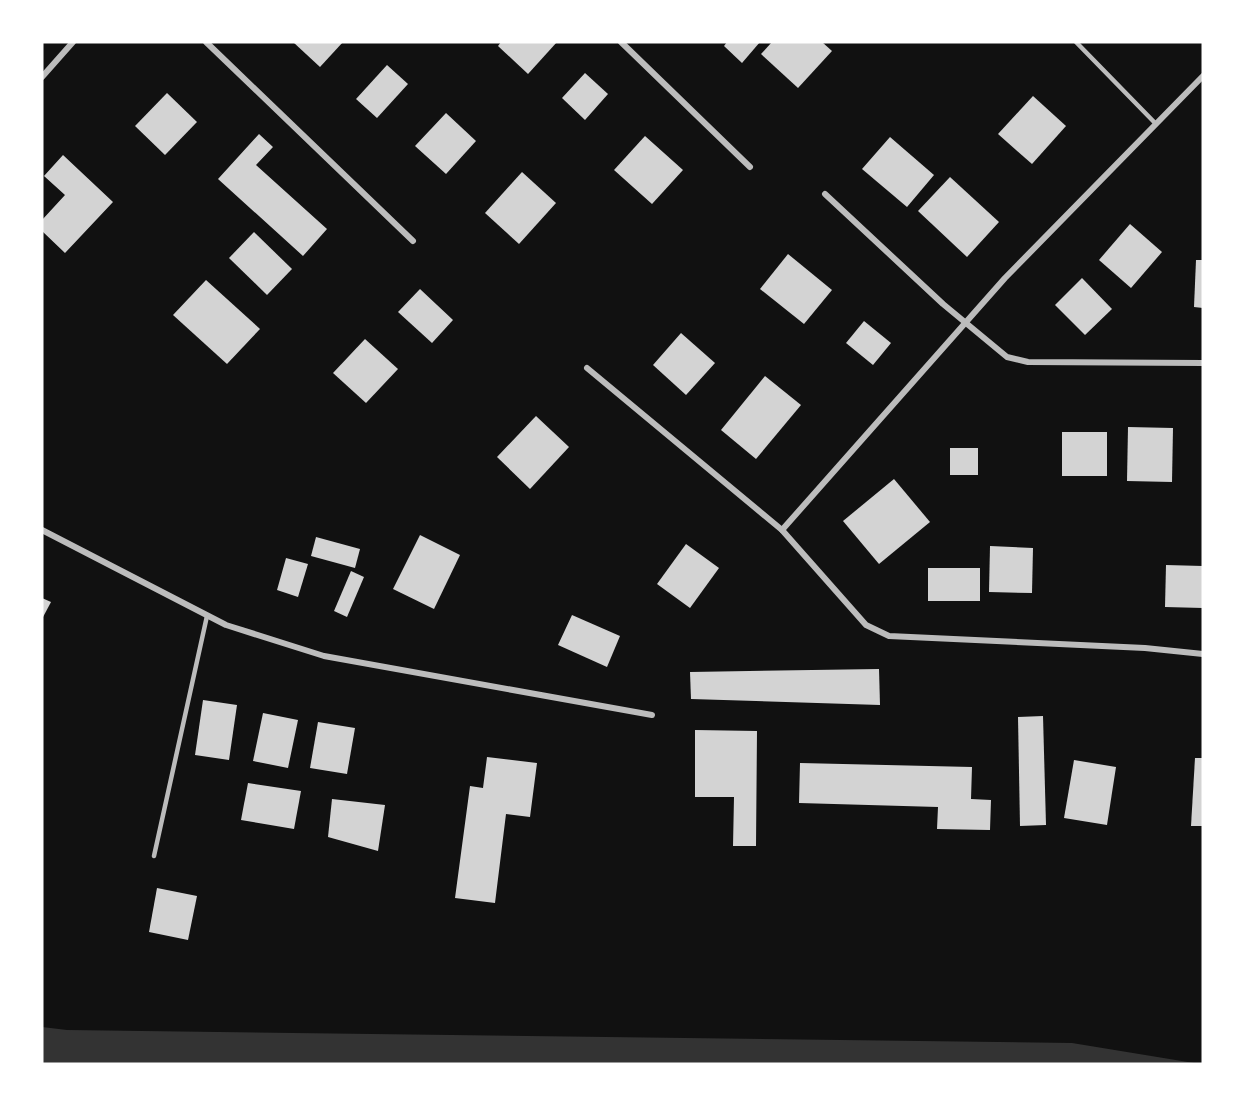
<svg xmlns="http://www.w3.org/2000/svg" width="1245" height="1106" font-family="'Nunito Sans',sans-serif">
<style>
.water{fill:#333}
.building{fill:#d3d3d3}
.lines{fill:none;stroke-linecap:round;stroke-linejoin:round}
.service{stroke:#bcbcbc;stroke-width:4.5}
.minor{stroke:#bcbcbc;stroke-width:6}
</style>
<rect width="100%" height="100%" fill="#111"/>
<path class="water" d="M 42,1027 L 67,1030 L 1072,1043 L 1200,1064 L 42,1064 Z"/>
<g class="building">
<path d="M 293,42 L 343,42 L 320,67 Z"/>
<path d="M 501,42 L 557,42 L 528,74 L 498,46 Z"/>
<path d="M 727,42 L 760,42 L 742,63 L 724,46 Z"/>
<path d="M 772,42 L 822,42 L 832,51 L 798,88 L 761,54 Z"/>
<path d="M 387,65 L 408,84 L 377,118 L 356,99 Z"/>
<path d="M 585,73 L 608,94 L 585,120 L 562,98 Z"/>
<path d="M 167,93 L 197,122 L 165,155 L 135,126 Z"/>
<path d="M 1033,96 L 1066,126 L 1032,164 L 998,134 Z"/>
<path d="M 446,113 L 476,141 L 446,174 L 415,146 Z"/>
<path d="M 259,134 L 273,147 L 256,165 L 327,229 L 303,256 L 218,179 Z"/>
<path d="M 645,136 L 683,170 L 652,204 L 614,170 Z"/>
<path d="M 890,137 L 934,175 L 907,207 L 862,169 Z"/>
<path d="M 63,155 L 113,202 L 65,253 L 42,231 L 42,220 L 65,195 L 44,176 Z"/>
<path d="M 522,172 L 556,203 L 519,244 L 485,213 Z"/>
<path d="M 950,177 L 999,222 L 967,257 L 918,211 Z"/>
<path d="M 1130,224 L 1162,252 L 1131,288 L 1099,260 Z"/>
<path d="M 254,232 L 292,269 L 267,295 L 229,258 Z"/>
<path d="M 788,254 L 832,290 L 804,324 L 760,289 Z"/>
<path d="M 1196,260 L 1203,260 L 1203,308 L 1194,307 Z"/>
<path d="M 1082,278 L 1112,309 L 1085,335 L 1055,305 Z"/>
<path d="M 206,280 L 260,329 L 227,364 L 173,315 Z"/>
<path d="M 420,289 L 453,320 L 432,343 L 398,312 Z"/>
<path d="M 864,321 L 891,343 L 873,365 L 846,343 Z"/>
<path d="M 681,333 L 715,363 L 686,395 L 653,365 Z"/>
<path d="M 365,339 L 398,369 L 366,403 L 333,373 Z"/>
<path d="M 765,376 L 801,405 L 756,459 L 721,430 Z"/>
<path d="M 536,416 L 569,447 L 530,489 L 497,457 Z"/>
<path d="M 1128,427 L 1173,428 L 1172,482 L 1127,481 Z"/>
<rect x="1062" y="432" width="45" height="44"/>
<rect x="950" y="448" width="28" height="27"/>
<path d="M 894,479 L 930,522 L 879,564 L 843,521 Z"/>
<path d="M 420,535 L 460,555 L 434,609 L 393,589 Z"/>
<path d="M 316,537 L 360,549 L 355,568 L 311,556 Z"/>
<path d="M 686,544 L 719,568 L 690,608 L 657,584 Z"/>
<path d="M 990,546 L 1033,548 L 1032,593 L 989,592 Z"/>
<path d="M 286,558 L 308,564 L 298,597 L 277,590 Z"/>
<path d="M 1166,565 L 1203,566 L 1203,608 L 1165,607 Z"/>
<rect x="928" y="568" width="52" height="33"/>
<path d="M 351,571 L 364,577 L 347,617 L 334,611 Z"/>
<path d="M 42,598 L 51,602 L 42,619 Z"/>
<path d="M 572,615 L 620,636 L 607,667 L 558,645 Z"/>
<path d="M 879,669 L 880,705 L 691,699 L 690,672 Z"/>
<path d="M 203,700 L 237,705 L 229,760 L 195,755 Z"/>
<path d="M 263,713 L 298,720 L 288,768 L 253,761 Z"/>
<path d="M 1043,716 L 1046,825 L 1020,826 L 1018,717 Z"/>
<path d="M 318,722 L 355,728 L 347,774 L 310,768 Z"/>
<path d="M 695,730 L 757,731 L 756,846 L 733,846 L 734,797 L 695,797 Z"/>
<path d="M 487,757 L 537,763 L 530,817 L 506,814 L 495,903 L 455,898 L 470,786 L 483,788 Z"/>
<path d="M 1195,758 L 1203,758 L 1203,826 L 1191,826 Z"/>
<path d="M 1074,760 L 1116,767 L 1107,825 L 1064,818 Z"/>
<path d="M 800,763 L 972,767 L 971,799 L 991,800 L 990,830 L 937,829 L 938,807 L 799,803 Z"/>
<path d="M 248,783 L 301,791 L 294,829 L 241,820 Z"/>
<path d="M 332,799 L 385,805 L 378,851 L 328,837 Z"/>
<path d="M 157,888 L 197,896 L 188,940 L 149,932 Z"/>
</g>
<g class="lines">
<g class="service">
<path d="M 1076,42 L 1156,124"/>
<path d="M 154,856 L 207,616"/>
</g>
<g class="minor">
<path d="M 206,42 L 413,241"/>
<path d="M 621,42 L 750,167"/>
<path d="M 42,77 L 73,42"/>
<path d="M 825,194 L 943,304 L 1007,357 L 1028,362 L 1203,363"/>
<path d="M 587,368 L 782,530 L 866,625 L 889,636 L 1145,648 L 1203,654"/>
<path d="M 42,530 L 226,625 L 324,656 L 652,715"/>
<path d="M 782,530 L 1005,278 L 1203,76"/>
</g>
</g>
<rect width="1245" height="1106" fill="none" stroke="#ffffff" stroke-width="87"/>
</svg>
